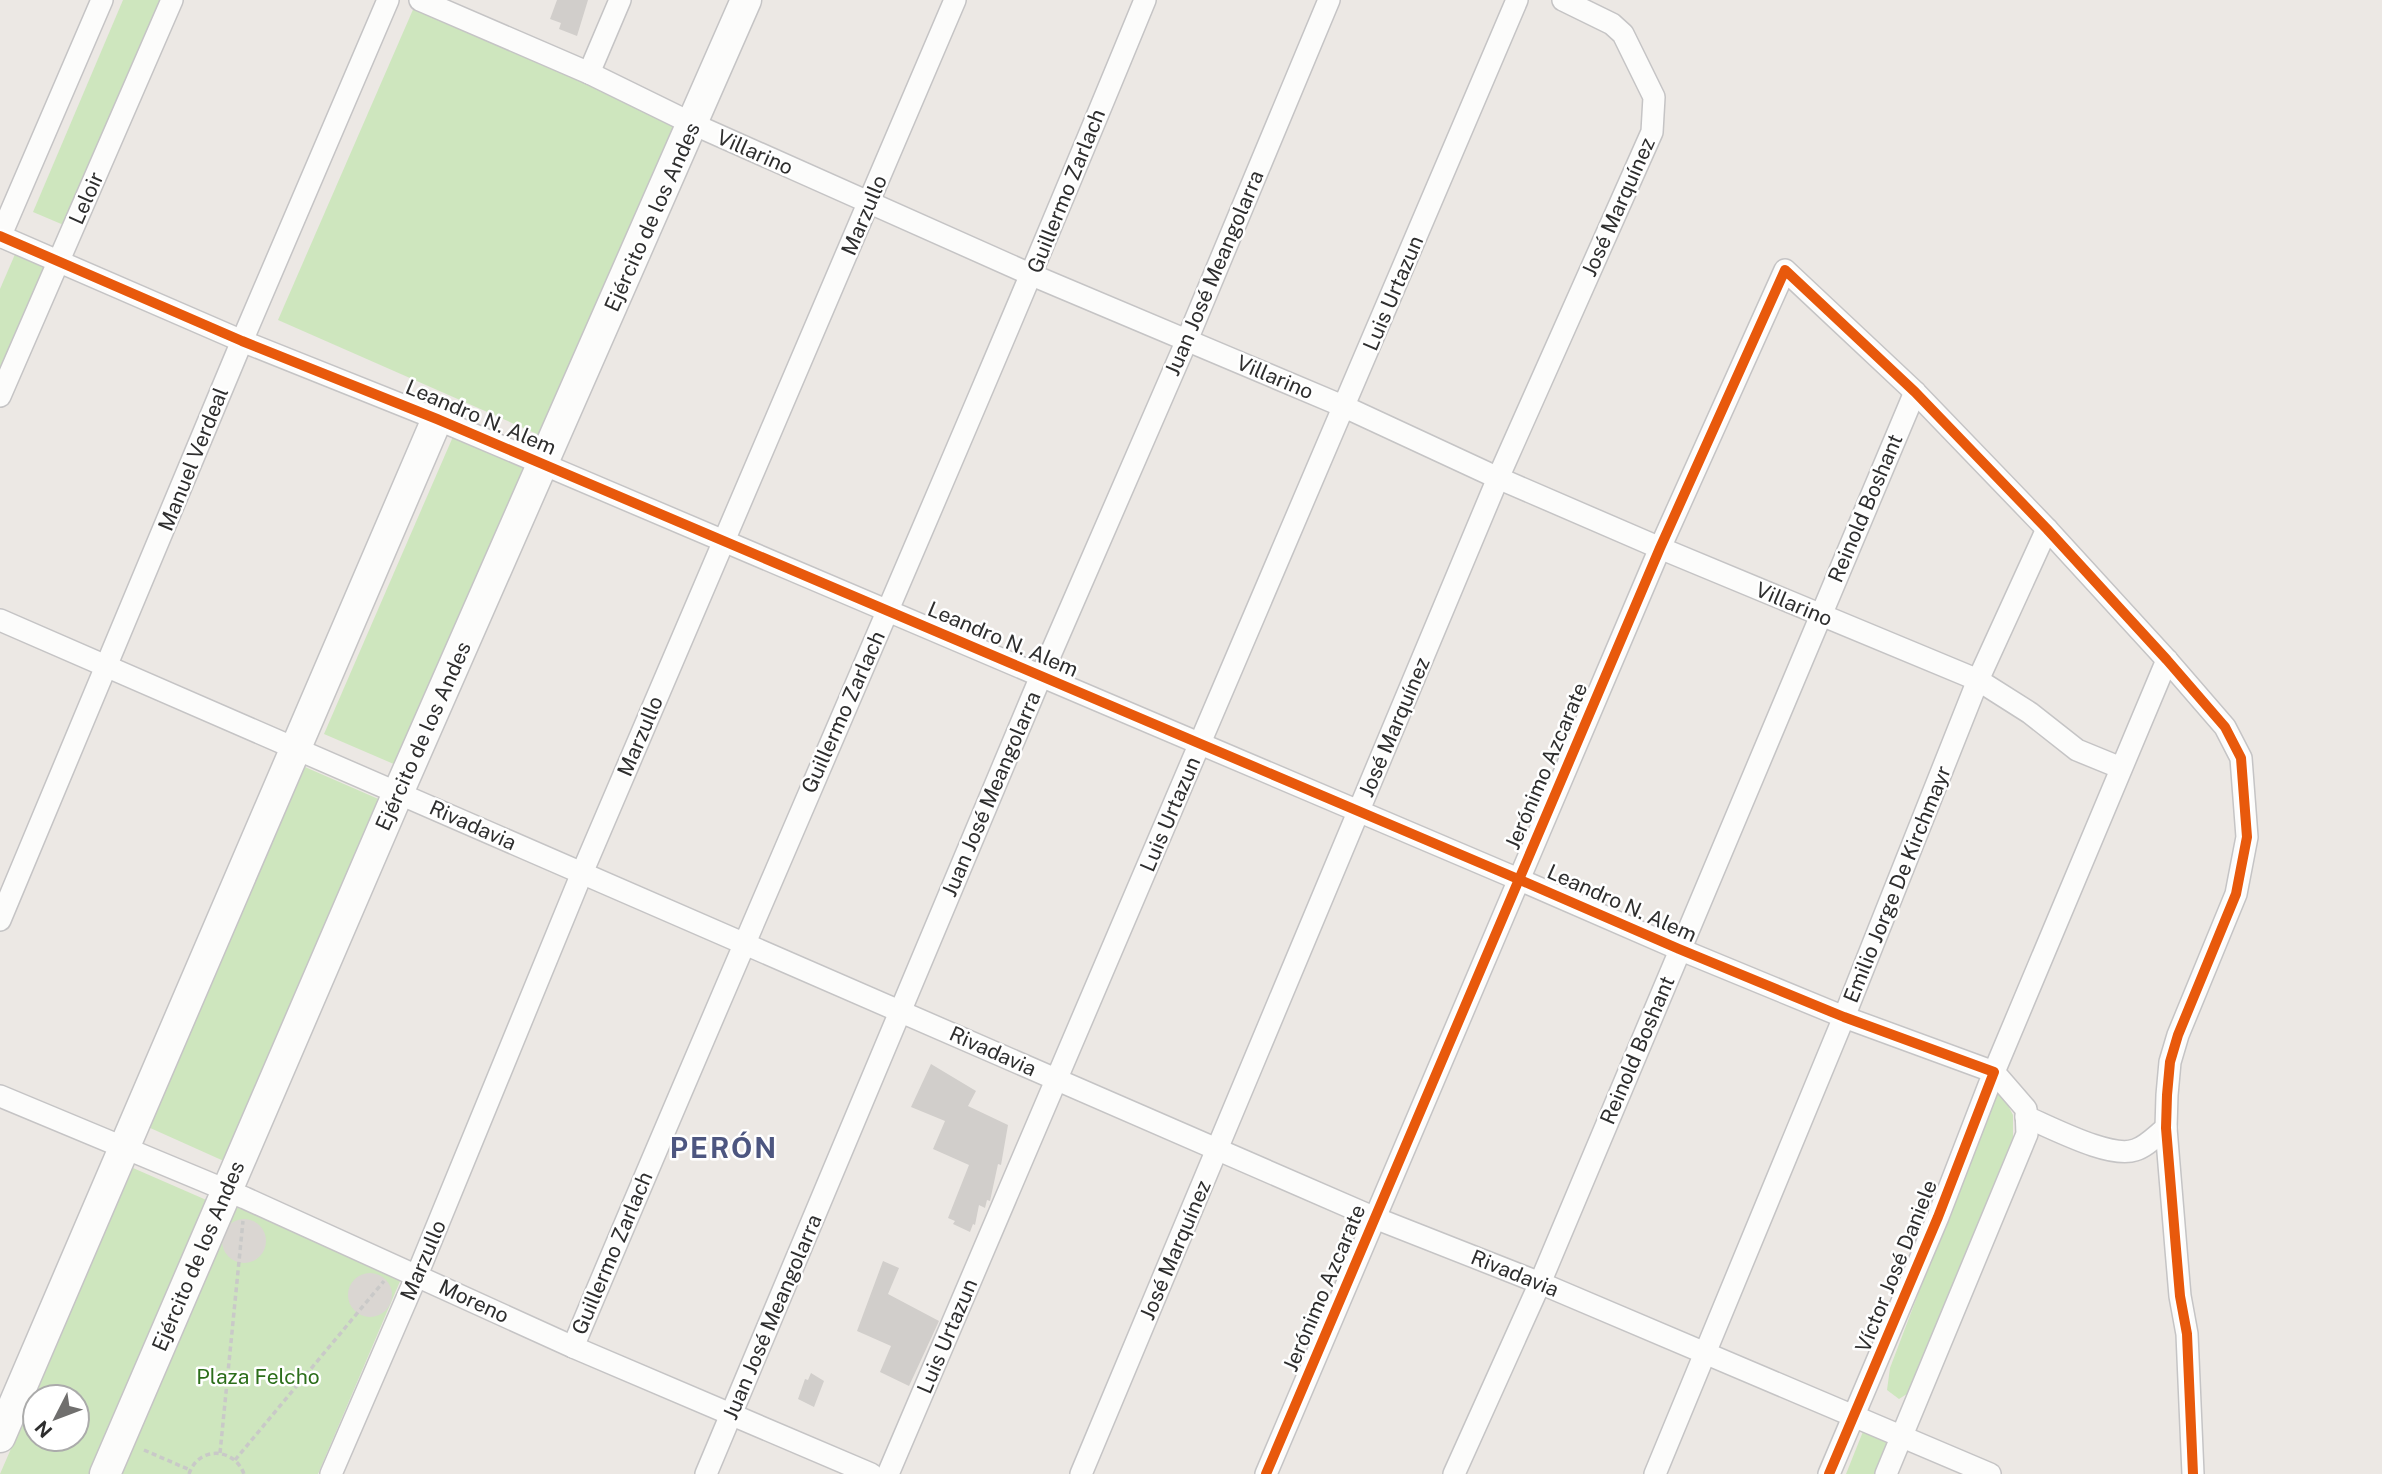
<svg xmlns="http://www.w3.org/2000/svg" width="2382" height="1474" font-family="'Public Sans',sans-serif">
<style>
.green{fill:#cee6be;fill-rule:evenodd}
.plaza{fill:#dad6d2}
.building{fill:#d1cecb}
.lines{fill:none;stroke-linecap:round;stroke-linejoin:round}
.street-casing{stroke:#c5c4c5;stroke-width:24}
.secondary-casing{stroke:#c5c4c5;stroke-width:33}
.path{stroke:#c9c9c8;stroke-width:3.5;stroke-dasharray:5 3.5;stroke-linecap:butt}
.street{stroke:#fcfcfb;stroke-width:21}
.secondary{stroke:#fcfcfb;stroke-width:30}
.cycleway-casing{stroke:#fff;stroke-width:15}
.cycleway{stroke:#e8590c;stroke-width:10}
.labels{text-anchor:middle;dominant-baseline:central;stroke-width:5;stroke-linejoin:round;paint-order:stroke}
.street-label{font-size:21px;fill:#2e2e2e;stroke:#fff}
.park-label{font-size:21px;fill:#2c6e1b;stroke:#fff}
.district-label{font-size:28px;font-weight:bold;letter-spacing:2px;fill:#4d5680;stroke:#fff}
</style>
<rect width="100%" height="100%" fill="#ece8e4"/>
<g class="green">
<path d="M 123,0 L 162,0 L 66,226 L 33,212 Z"/>
<path d="M 415,5 L 682,122 L 544,437 L 278,320 Z"/>
<path d="M 16,252 L 49,266 L 0,378 L 0,289 Z"/>
<path d="M 455,432 L 533,466 L 403,768 L 324,734 Z"/>
<path d="M 305,767 L 383,801 L 226,1162 L 148,1127 Z"/>
<path d="M 2001,1092 L 2013,1115 L 2013,1138 L 1913,1390 L 1899,1399 L 1887,1390 L 1890,1368 L 1986,1115 L 1992,1093 Z"/>
<path d="M 133,1168 L 211,1202 L 92,1474 L 0,1474 ZM 35,1397 L 77,1397 L 77,1439 L 35,1439 Z"/>
<path d="M 230,1204 L 401,1279 L 318,1474 L 114,1474 Z"/>
<path d="M 1864,1429 L 1894,1439 L 1878,1474 L 1846,1474 Z"/>
</g>
<g class="plaza">
<circle cx="244" cy="1241" r="22"/>
<circle cx="370" cy="1295" r="22"/>
</g>
<g class="building">
<path d="M 557,0 L 588,0 L 577,36 L 559,29 L 561,23 L 550,19 Z"/>
<path d="M 931,1064 L 976,1091 L 968,1106 L 1008,1125 L 1001,1165 L 998,1164 L 990,1201 L 987,1200 L 985,1208 L 979,1205 L 975,1225 L 973,1224 L 970,1232 L 953,1224 L 955,1221 L 948,1218 L 969,1165 L 933,1149 L 945,1121 L 911,1107 Z"/>
<path d="M 883,1261 L 899,1268 L 888,1294 L 939,1321 L 909,1386 L 880,1372 L 891,1346 L 857,1331 Z"/>
<path d="M 811,1373 L 824,1381 L 814,1407 L 798,1399 L 805,1379 L 808,1380 Z"/>
</g>
<g class="lines">
<g class="street-casing">
<g id="street">
<path d="M 420,0 L 589,73 L 693,124 L 1032,275 L 1345,407 L 1498,478 L 1660,548 L 1978,680 L 2030,713 L 2077,750 L 2121,768"/>
<path d="M 589,73 L 620,0"/>
<path d="M 0,236 L 242,341 L 437,419 L 1518,879 L 1679,949 L 1844,1017 L 1994,1072 L 1938,1217 L 1829,1474"/>
<path d="M 0,237 L 102,0"/>
<path d="M 0,396 L 172,0"/>
<path d="M 0,620 L 1375,1218 L 1540,1283 L 1990,1474"/>
<path d="M 0,920 L 242,341 L 388,0"/>
<path d="M 0,1096 L 245,1198 L 573,1347 L 871,1474"/>
<path d="M 2026,1117 C 2051,1127 2110,1159 2135,1150 C 2146,1147 2157,1135 2166,1128"/>
<path d="M 573,1347 C 762,897 960,451 1145,0"/>
<path d="M 331,1474 L 417,1275 L 582,873 L 955,0"/>
<path d="M 706,1474 L 1041,676 L 1187,340 L 1329,0"/>
<path d="M 888,1474 L 1517,0"/>
<path d="M 1081,1474 L 1498,478 L 1652,132 L 1654,97 L 1623,34 L 1612,24 L 1563,0"/>
<path d="M 1266,1474 L 1660,548 L 1785,270 L 1915,392 L 2047,529 L 2167,660 L 2225,727 L 2241,758 L 2247,837 L 2236,894 L 2178,1035 L 2170,1062 L 2167,1095 L 2166,1128 L 2176,1249 L 2180,1296 L 2187,1334 L 2193,1474"/>
<path d="M 1454,1474 L 1540,1283 L 1915,392"/>
<path d="M 1655,1474 L 1844,1017 L 1978,680 L 2047,529"/>
<path d="M 1886,1474 L 2027,1134 L 2026,1109 L 1994,1072 L 2167,660"/>
</g>
</g>
<g class="secondary-casing">
<g id="secondary">
<path d="M 0,1437 L 437,419"/>
<path d="M 105,1474 L 398,793 L 746,0"/>
</g>
</g>
<g class="path">
<path d="M 144,1450 L 190,1470"/>
<path d="M 220,1453 L 243,1221"/>
<path d="M 235,1460 L 384,1281"/>
<path d="M 189,1474 C 198,1446 234,1447 244,1474"/>
</g>
<use href="#street" class="street"/>
<use href="#secondary" class="secondary"/>
<g class="cycleway-casing">
<g id="cycleway">
<path d="M 0,236 L 242,341 L 437,419 L 1518,879 L 1679,949 L 1844,1017 L 1994,1072 L 1938,1217 L 1829,1474"/>
<path d="M 1266,1474 L 1660,548 L 1785,270 L 1915,392 L 2047,529 L 2167,660 L 2225,727 L 2241,758 L 2247,837 L 2236,894 L 2178,1035 L 2170,1062 L 2167,1095 L 2166,1128 L 2176,1249 L 2180,1296 L 2187,1334 L 2193,1474"/>
</g>
</g>
<use href="#cycleway" class="cycleway"/>
</g>
<g class="labels">
<g class="street-label">
<text transform="translate(755 152) rotate(24)">Villarino</text>
<text transform="translate(1066 191) rotate(-68)">Guillermo Zarlach</text>
<text transform="translate(86 198) rotate(-66)">Leloir</text>
<text transform="translate(1618 207) rotate(-66)">José Marquínez</text>
<text transform="translate(864 215) rotate(-67)">Marzullo</text>
<text transform="translate(652 217) rotate(-66)">Ejército de los Andes</text>
<text transform="translate(1214 273) rotate(-67)">Juan José Meangolarra</text>
<text transform="translate(1393 293) rotate(-67)">Luis Urtazun</text>
<text transform="translate(1275 377) rotate(23)">Villarino</text>
<text transform="translate(481 417) rotate(23)">Leandro N. Alem</text>
<text transform="translate(193 459) rotate(-68)">Manuel Verdeal</text>
<text transform="translate(1865 508) rotate(-67)">Reinold Boshant</text>
<text transform="translate(1794 604) rotate(23)">Villarino</text>
<text transform="translate(1003 639) rotate(23)">Leandro N. Alem</text>
<text transform="translate(843 712) rotate(-66)">Guillermo Zarlach</text>
<text transform="translate(1394 727) rotate(-67)">José Marquínez</text>
<text transform="translate(423 736) rotate(-66)">Ejército de los Andes</text>
<text transform="translate(640 736) rotate(-67)">Marzullo</text>
<text transform="translate(1546 766) rotate(-67)">Jerónimo Azcarate</text>
<text transform="translate(991 794) rotate(-67)">Juan José Meangolarra</text>
<text transform="translate(1170 814) rotate(-67)">Luis Urtazun</text>
<text transform="translate(473 825) rotate(24)">Rivadavia</text>
<text transform="translate(1897 884) rotate(-68)">Emilio Jorge De Kirchmayr</text>
<text transform="translate(1622 903) rotate(24)">Leandro N. Alem</text>
<text transform="translate(1637 1050) rotate(-67)">Reinold Boshant</text>
<text transform="translate(993 1051) rotate(24)">Rivadavia</text>
<text transform="translate(1175 1250) rotate(-67)">José Marquínez</text>
<text transform="translate(612 1253) rotate(-67)">Guillermo Zarlach</text>
<text transform="translate(198 1256) rotate(-67)">Ejército de los Andes</text>
<text transform="translate(423 1260) rotate(-67)">Marzullo</text>
<text transform="translate(1896 1266) rotate(-68)">Víctor José Daniele</text>
<text transform="translate(1515 1273) rotate(22)">Rivadavia</text>
<text transform="translate(1324 1288) rotate(-67)">Jerónimo Azcarate</text>
<text transform="translate(474 1301) rotate(25)">Moreno</text>
<text transform="translate(772 1317) rotate(-67)">Juan José Meangolarra</text>
<text transform="translate(947 1336) rotate(-67)">Luis Urtazun</text>
</g>
<g class="park-label">
<text x="258" y="1376">Plaza Felcho</text>
</g>
<g class="district-label">
<text x="724" y="1147">PERÓN</text>
</g>
</g>
<g transform="translate(56 1418) rotate(228)"><circle r="33" fill="#ffffff" stroke="#ababab" stroke-width="2"/>
<path d="M0-5L12 26L0 18L-12 26Z" fill="#706f6e"/>
<text y="-10" font-size="19" font-weight="bold" text-anchor="middle" fill="#2e2e2e">N</text>
</g>
</svg>
